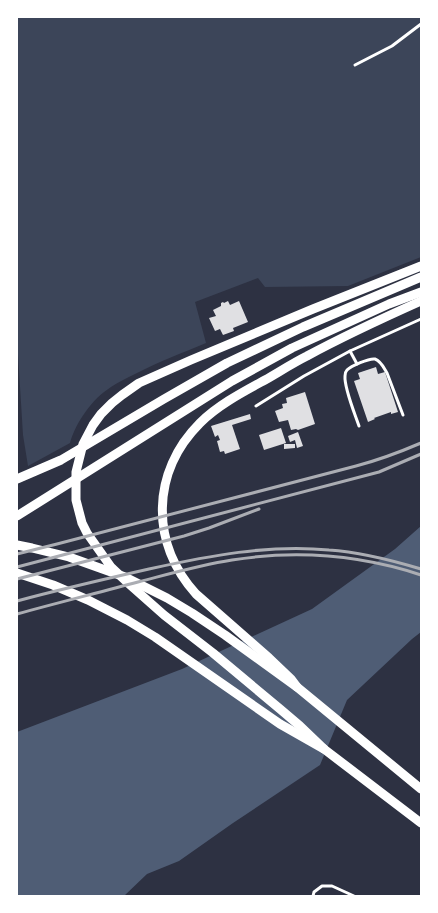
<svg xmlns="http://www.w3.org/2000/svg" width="438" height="913" font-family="'Public Sans',sans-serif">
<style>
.green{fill:#3c4559}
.water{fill:#4f5d75}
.building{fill:#e0e0e3}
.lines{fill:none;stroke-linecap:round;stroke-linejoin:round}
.service{stroke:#fff;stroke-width:3}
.primary{stroke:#fff;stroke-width:9}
.trunk{stroke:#fff;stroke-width:9}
.rail{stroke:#abadb3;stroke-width:3}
</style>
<rect width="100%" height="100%" fill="#2d3142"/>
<path class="green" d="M 17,17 L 421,17 L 421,257 L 348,286 L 265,287 L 258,278 L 195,302 L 206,343 C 182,353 158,362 135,374 C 127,378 118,382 111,387 C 92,399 76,422 70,443 L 28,466 L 23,435 L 17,338 Z"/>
<path class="water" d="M 421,526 L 421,632 L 412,639 L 347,700 L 320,765 L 233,823 L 179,861 L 147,874 L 124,896 L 17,896 L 17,732 L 182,669 L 312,609 L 395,549 Z"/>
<g class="building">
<path d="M 228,301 L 230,305 L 239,301 L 248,322 L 233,328 L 234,331 L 223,335 L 220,329 L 215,331 L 209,318 L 216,316 L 213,310 L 221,306 L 221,303 L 223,302 L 224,303 Z"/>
<path d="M 376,367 L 378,374 L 385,372 L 398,412 L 391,414 L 391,412 L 374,418 L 375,419 L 368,422 L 354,381 L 360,379 L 358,373 Z"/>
<path d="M 305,392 L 315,424 L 298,430 L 296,429 L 291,430 L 288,420 L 279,422 L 275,411 L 283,408 L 282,404 L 287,403 L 286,398 Z"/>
<path d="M 250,414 L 251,419 L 232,425 L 240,449 L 225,454 L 224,451 L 220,452 L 217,441 L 220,440 L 218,435 L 215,437 L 211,426 Z"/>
<path d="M 281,428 L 286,443 L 264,450 L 259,435 Z"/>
<path d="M 298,432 L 303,446 L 297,448 L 295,440 L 290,442 L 288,436 Z"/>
<path d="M 284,444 L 295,444 L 295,448 L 284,449 Z"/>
</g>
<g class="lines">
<g class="service">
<path d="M 355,65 L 392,46 L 421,24"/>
<path d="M 350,351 L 357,364"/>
<path d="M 256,406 L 304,376 L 350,351 L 421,319"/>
<path d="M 359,426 C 355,414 344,388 345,376 C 345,374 345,372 347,370 C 351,366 369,358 375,359 C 381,361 384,368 387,373 L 403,415"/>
<path d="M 313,896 L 314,892 L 322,886 L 332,886 L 354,896"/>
</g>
<g class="primary">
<path d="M 17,479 L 61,460 L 164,399 L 227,363 L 303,327 L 421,277"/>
<path d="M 17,516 L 232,381 L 292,348 L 389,304 L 421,292"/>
<path d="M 17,545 L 32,548 L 69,557 L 125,577 L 167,598 L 192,613 L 225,635 L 297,687 L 421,789"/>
<path d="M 17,573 L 53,585 L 88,600 L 127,620 L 155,637 L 280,724 L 324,749 L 421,823"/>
</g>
<g class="trunk">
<path d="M 297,687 L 291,679 L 269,658 L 196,594 C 150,543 151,472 200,423 C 218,405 243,392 265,380 C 279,372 293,363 307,356 C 344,336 383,318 421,301"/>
<path d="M 324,749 L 300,726 L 280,709 L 213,653 L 164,615 L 129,584 L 111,567 L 87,533 L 82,523 L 76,500 L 76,472 L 83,444 L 93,425 L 101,414 L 112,403 L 122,395 L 139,383 L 191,360 L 313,309 L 421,266"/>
</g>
<g class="rail">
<path d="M 17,554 L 57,544 L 356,466 C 379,460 400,452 421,443"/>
<path d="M 17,567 L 379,472 L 421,454"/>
<path d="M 17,579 L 184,536 L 209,528 L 259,509"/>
<path d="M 17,601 C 61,589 105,579 149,569 C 208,556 269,544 329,550 C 361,552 391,560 421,569"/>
<path d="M 17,614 C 57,603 97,593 138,582 C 169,574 200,565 232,560 C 295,550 360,555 421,575"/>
</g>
</g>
<rect width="438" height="913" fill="none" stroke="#ffffff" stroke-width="36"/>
</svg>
